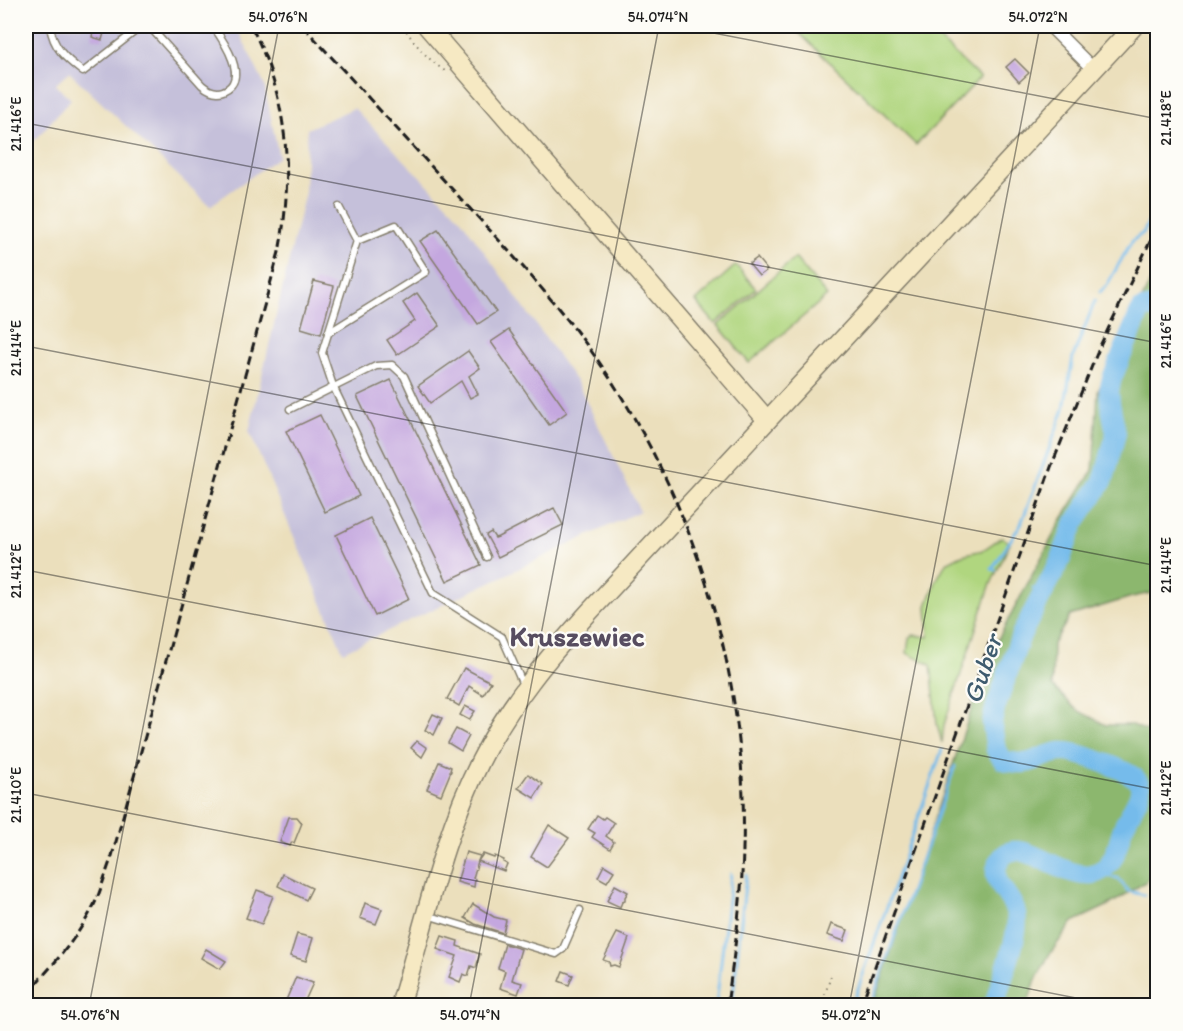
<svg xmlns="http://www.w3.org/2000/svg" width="1183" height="1031" font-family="Itim,sans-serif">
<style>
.industrial{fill:#c5c0da}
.green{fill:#b0d67f;stroke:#66794e;stroke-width:1.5}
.forest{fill:#8cb76e;stroke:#546a45;stroke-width:1.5}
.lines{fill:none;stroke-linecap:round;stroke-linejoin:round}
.stream{stroke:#74bbeb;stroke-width:3}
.river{stroke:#74bbeb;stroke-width:20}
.building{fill:#c4a7df}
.lane-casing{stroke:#847e6c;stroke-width:9}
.street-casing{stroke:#847e6c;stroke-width:15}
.secondary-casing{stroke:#847e6c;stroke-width:21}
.path{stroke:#847e6c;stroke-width:2;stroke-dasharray:1.5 4.5;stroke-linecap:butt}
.lane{stroke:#fff;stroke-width:6}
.street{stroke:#fff;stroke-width:12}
.secondary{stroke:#f6e9c3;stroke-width:18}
.rail{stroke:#1c1c1c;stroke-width:3;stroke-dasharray:9 4.5;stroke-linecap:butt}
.ticks{fill:none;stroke:#1c1c1c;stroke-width:1.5;stroke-opacity:0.45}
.labels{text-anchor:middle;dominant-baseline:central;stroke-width:4.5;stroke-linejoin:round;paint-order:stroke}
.water-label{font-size:27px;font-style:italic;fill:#3f5c6f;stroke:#fdfcf7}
.quarter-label{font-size:28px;font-weight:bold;fill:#574d60;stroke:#fdfcf7}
.neatline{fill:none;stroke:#1c1c1c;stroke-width:2}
.ticks-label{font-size:15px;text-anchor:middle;fill:#1c1c1c}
</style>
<rect width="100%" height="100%" fill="#fdfcf7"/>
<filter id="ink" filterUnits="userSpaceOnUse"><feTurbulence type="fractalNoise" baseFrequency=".0167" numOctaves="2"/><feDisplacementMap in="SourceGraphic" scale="12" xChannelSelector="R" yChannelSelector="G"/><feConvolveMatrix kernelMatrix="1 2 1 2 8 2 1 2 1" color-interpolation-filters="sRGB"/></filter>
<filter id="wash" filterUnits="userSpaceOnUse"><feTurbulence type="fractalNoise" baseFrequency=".008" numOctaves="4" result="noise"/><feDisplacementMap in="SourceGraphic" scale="24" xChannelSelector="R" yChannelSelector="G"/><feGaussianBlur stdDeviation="1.35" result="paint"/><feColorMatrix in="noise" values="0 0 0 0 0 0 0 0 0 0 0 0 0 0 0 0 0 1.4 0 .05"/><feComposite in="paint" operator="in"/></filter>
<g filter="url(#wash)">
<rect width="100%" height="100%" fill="#ebdfbc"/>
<g class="industrial">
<path d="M 26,26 L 236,26 L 264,84 L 279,157 L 210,206 L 69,72 L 55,85 L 71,99 L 26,150 Z"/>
<path d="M 354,108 L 461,219 L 578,384 L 640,511 L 343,652 L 249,431 L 305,192 L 307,129 Z"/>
</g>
<g class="green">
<path d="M 799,26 L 925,26 L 980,78 L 916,145 L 795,29 Z"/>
<path d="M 795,258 L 827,296 L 749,363 L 718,325 Z"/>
<path d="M 736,265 L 756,289 L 715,324 L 696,301 Z"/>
<path d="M 1002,537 L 1010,543 L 990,586 L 944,725 L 942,743 L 937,724 L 931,665 C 923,659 915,659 907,653 L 909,638 L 913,635 L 929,637 L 927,606 L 936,581 L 946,563 L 962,555 L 983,550 Z"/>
</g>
<path class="forest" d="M 1157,268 L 1157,592 L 1132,597 L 1070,616 L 1053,644 L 1052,686 L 1077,710 L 1106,725 L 1133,725 L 1153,734 L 1158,747 L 1157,852 L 1147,881 L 1109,905 L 1073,922 L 1049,955 L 1035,982 L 1027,1005 L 873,1005 L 989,656 L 1062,519 L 1093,470 L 1098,391 Z"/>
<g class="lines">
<g class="stream">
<path d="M 1100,292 L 1107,285 L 1132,241 L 1143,233 L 1158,205"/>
<path d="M 1134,306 L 1142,309"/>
<path d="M 996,570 L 992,569 L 1021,524 L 1064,409 L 1073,357 L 1095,301"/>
<path d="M 1033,588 L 1045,590"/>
<path d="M 1091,874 L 1118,878 L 1128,891 L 1144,895"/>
<path d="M 716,1006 L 731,874"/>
<path d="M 732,1006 L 746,875"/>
<path d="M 852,1006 L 942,750"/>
<path d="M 870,1006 L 955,766"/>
</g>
<path class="river" d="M 994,1006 C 1000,982 1021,935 1016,913 C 1012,894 986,881 1000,860 C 1021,826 1075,899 1107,866 C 1117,856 1118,841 1123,828 C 1126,821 1130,815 1133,808 C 1138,799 1145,788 1136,779 C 1126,769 1073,750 1060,752 C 1034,756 1035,769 1003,760 L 996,750 L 994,737 L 992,723 L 995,709 L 1021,635 L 1060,561 L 1074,524 L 1103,481 L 1106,472 L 1116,433 L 1110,403 L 1109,390 L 1112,378 L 1139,314 L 1142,309 L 1158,306"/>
</g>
<g id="blocks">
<g class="building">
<path d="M 94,26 L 106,26 L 102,40 L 92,37 Z"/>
<path d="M 1015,59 L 1029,73 L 1019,82 L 1006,67 Z"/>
<path d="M 438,230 L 496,312 L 478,324 L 420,241 Z"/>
<path d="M 757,258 L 767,270 L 759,276 L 749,264 Z"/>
<path d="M 314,281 L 334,286 L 321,334 L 301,328 Z"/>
<path d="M 417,293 L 440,326 L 397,355 L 387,340 L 415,321 L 403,303 Z"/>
<path d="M 509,330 L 567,412 L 549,425 L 491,342 Z"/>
<path d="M 468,351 L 480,368 L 469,376 L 478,394 L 470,398 L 461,381 L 430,403 L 418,386 Z"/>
<path d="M 391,380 L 481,565 L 447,581 L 357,396 Z"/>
<path d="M 320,415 L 359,496 L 325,512 L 286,431 Z"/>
<path d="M 554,508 L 563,525 L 498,557 L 486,535 L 491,532 L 495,538 L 498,537 Z"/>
<path d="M 370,518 L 409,599 L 375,616 L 336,535 Z"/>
<path d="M 464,668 L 491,682 L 483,695 L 469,686 L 459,706 L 447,699 Z"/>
<path d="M 465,706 L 475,711 L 469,720 L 460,715 Z"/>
<path d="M 433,714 L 442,718 L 434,735 L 425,730 Z"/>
<path d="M 456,729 L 469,736 L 461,751 L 448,743 Z"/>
<path d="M 417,741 L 427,748 L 422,757 L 411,748 Z"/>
<path d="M 439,762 L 451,767 L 450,771 L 451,771 L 441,795 L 427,789 Z"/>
<path d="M 528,774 L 543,784 L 534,798 L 518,788 Z"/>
<path d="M 597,815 L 603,819 L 605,817 L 614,823 L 606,836 L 614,842 L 610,849 L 592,837 L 595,833 L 588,829 Z"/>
<path d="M 289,817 L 297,817 L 302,823 L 294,843 L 292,842 L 290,846 L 280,842 Z"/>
<path d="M 549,825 L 569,838 L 547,867 L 531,857 Z"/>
<path d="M 466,852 L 480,856 L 478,861 L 483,854 L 494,858 L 495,856 L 504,860 L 503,862 L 507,864 L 504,871 L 478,861 L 473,878 L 475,879 L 474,887 L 457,882 Z"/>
<path d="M 604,865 L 614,871 L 607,882 L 598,877 Z"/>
<path d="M 283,874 L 312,888 L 306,900 L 278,886 Z"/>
<path d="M 615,885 L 628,892 L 625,897 L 625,901 L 622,902 L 620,907 L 607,901 Z"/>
<path d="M 257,890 L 273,896 L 262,924 L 246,918 Z"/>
<path d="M 365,903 L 382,909 L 376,924 L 360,918 Z"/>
<path d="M 473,904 L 494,917 L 506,920 L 503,933 L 475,924 L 465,918 Z"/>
<path d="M 831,924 L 848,930 L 844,941 L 827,935 Z"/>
<path d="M 617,933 L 629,938 L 619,967 L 614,965 L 610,966 L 609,962 L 603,960 Z"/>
<path d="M 297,934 L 313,938 L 306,961 L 290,956 Z"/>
<path d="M 442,936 L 458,941 L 457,946 L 480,954 L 476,968 L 471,966 L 468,976 L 463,974 L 460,982 L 449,977 L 457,956 L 437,949 Z"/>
<path d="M 505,944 L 521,949 L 512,980 L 522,983 L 518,994 L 500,988 L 505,971 L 498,968 Z"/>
<path d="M 206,949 L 226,961 L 220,969 L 201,958 Z"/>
<path d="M 563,971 L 573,975 L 569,985 L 559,981 Z"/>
<path d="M 296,977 L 313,983 L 303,1005 L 284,1005 Z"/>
</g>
</g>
</g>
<g filter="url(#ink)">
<use href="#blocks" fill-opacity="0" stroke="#847e6c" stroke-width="1.5"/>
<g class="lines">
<g class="lane-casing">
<g id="lane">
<path d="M 50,26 C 53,48 66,59 83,72 L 142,26"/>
<path d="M 149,26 L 202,85 C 208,90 215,94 223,91 C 251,80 223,40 213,26"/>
<path d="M 339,207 L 357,241 L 322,353 L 333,386 L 433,593 L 502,637 L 524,687"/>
<path d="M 328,333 L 426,272 L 396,225 L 357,241"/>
<path d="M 290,409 L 376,366 L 392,365 L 404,376 L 487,557"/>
<path d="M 427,915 L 556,954 L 563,949 L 580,910"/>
</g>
</g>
<g class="street-casing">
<path id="street" d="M 1050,26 L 1093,69"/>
</g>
<g class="secondary-casing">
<g id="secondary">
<path d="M 427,26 L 767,420"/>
<path d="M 400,1006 C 425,923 442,837 481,760 C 509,704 549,656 591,610 L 1134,26"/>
</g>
</g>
<g class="path">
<path d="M 403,26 C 415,44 427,59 445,71"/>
<path d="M 821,1006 L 831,976"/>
</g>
<use href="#lane" class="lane"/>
<use href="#street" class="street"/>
<use href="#secondary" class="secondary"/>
<g class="rail">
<path d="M 303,26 C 356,84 409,142 462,200 C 508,250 555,300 594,355 C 694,496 749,676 743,849 C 742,901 734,953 727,1006"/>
<path d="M 26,994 C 53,965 82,934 98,896 C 103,883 107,869 112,856 L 279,252 C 294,175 288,96 251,26"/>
<path d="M 861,1006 L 1051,467 L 1100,346 L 1158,225"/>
</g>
</g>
</g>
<path class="ticks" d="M 677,26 L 1158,119M 26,123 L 1158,343M 26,346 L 1158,566M 26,570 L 1158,790M 26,793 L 1117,1006M 89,1006 L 279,26M 469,1006 L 659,26M 849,1006 L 1040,26"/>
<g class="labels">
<g class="water-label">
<text transform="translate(982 669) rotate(-71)">Guber</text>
</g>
<g class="quarter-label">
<text x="577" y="636">Kruszewiec</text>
</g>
</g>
<rect width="1183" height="1031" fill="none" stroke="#fdfcf7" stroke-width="66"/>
<rect x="33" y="33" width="1117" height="965" class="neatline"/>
<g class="ticks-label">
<text x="278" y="22">54.076°N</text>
<text x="658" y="22">54.074°N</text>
<text x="1038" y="22">54.072°N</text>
<text transform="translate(1166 118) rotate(-90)" y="5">21.418°E</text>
<text transform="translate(16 124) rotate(-90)" y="5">21.416°E</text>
<text transform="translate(1166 341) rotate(-90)" y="5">21.416°E</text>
<text transform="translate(16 348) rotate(-90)" y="5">21.414°E</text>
<text transform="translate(1166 565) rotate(-90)" y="5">21.414°E</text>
<text transform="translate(16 571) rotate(-90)" y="5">21.412°E</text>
<text transform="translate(1166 788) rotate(-90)" y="5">21.412°E</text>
<text transform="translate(16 795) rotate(-90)" y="5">21.410°E</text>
<text x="90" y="1020">54.076°N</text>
<text x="470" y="1020">54.074°N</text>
<text x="851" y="1020">54.072°N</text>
</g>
</svg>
